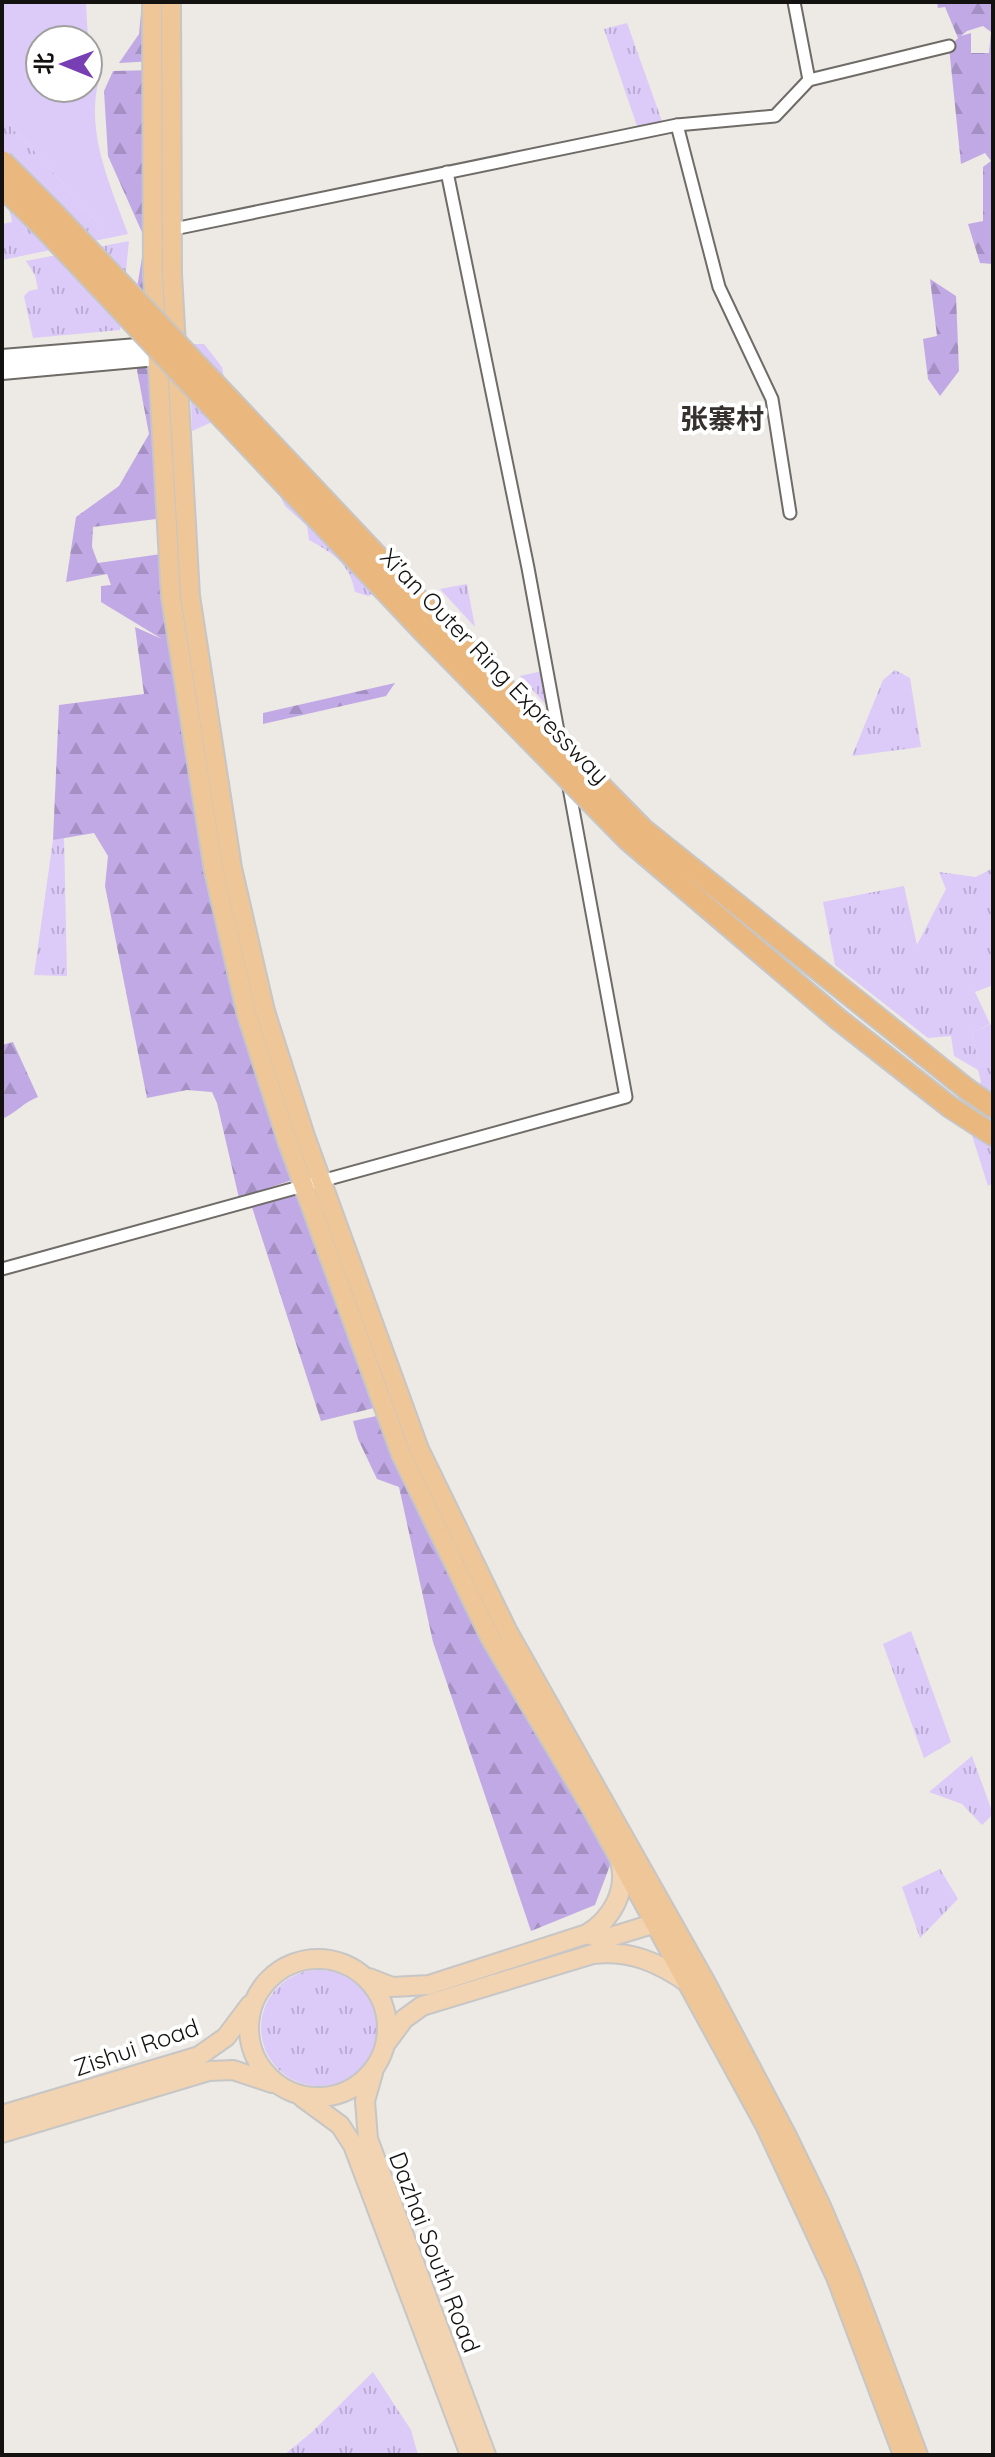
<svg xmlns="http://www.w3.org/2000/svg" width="995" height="2457" font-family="Quicksand,'Noto Sans SC',sans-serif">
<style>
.grass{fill:url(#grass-tufts)}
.forest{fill:url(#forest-firs);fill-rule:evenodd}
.garden{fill:#dccaf9}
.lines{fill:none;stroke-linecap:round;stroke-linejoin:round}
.minor-casing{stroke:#6f6b67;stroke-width:15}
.secondary-casing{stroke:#6f6b67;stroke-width:20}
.primary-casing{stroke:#c6c6c6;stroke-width:22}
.trunk-casing{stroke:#c6c6c6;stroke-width:22}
.motorway-casing{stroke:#c6c6c6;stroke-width:24}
.minor{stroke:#fff;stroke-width:11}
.secondary{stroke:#fff;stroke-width:16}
.primary{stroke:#f2d4b2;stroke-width:18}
.trunk{stroke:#eec698;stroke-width:18}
.motorway{stroke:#eab87e;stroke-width:20}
.motorway-bridge-casing{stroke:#c6c6c6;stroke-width:24;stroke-linecap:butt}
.motorway-bridge{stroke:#eab87e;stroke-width:20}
.labels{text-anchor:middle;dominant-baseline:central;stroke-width:8;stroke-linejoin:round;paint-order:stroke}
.street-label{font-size:24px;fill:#131210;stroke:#fff}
.quarter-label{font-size:28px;font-weight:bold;fill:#35312e;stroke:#fff}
</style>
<defs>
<pattern id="grass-tufts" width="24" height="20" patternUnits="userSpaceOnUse" patternTransform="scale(2)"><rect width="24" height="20" fill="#dccaf9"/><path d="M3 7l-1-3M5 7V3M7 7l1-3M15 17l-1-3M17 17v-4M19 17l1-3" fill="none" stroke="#bcacd4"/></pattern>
<pattern id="forest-firs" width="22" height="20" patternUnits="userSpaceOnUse" patternTransform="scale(2)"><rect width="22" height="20" fill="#c1a9e5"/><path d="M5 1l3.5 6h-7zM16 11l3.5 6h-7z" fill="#a590c3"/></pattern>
</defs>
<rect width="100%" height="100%" fill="#ede9e4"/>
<g class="grass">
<path d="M 627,23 L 663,124 L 638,129 L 604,29 Z"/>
<path d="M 2,118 L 29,145 L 100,226 L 107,232 L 128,234 L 2,260 L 2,224 L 12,222 L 9,205 L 2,205 Z"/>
<path d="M 129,241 L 120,330 L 33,338 L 24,296 L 29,291 L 38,289 L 35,275 L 26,261 Z"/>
<path d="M 189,344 L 204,344 L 222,367 L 230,414 L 192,431 Z"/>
<path d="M 284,496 L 379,593 L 368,596 L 355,592 C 350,564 333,553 309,540 L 307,526 L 285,506 L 281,498 Z"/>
<path d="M 467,584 L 475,627 L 440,589 Z"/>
<path d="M 895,670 L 910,678 L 921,747 L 852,756 L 883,680 Z"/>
<path d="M 542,671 L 548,707 L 520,676 Z"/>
<path d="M 64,837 L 67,976 L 34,975 L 53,840 Z"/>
<path d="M 993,868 L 993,985 L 975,992 L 990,1024 L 972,1033 L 978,1060 L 993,1070 L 993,1183 L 988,1186 L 963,1107 L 981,1082 L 978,1070 L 954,1056 L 951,1036 L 928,1038 L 835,965 L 823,902 L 904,886 L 917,945 L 946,889 L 939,872 L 976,877 Z"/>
<path d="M 911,1631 L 951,1742 L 924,1758 L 883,1644 Z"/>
<path d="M 972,1756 L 993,1814 L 982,1825 L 962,1804 L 929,1792 Z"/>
<path d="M 940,1869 L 958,1899 L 920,1938 L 902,1887 Z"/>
<circle cx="319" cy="2028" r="58"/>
<path d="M 373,2372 L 411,2430 L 418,2455 L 284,2455 L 312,2432 Z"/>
</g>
<g class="forest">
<path d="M 142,2 L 155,2 L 155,61 L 119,63 L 139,34 Z"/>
<path d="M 937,2 L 993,2 L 993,264 L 980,263 L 968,224 L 983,221 L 983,167 L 991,161 L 985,153 L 961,164 L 949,47 L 958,38 L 945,7 L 938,8 ZM 983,26 L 991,32 L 989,53 L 971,53 L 971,33 L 961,36 L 967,31 Z"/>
<path d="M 155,70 L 154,305 L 130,330 L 145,239 L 108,156 L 104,91 L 113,71 Z"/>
<path d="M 930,279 L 956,296 L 959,371 L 940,396 L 928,379 L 923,339 L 937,336 Z"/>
<path d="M 133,349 L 157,374 L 164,518 L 93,527 L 92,547 L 98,563 L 168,553 L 215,869 L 298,1178 L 239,1198 L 217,1103 L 212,1092 L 187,1090 L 147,1098 L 105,886 L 108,856 L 94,833 L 53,840 L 59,705 L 144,694 L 135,627 L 162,639 L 101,602 L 101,586 L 111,585 L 107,574 L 66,582 L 76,517 L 119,486 L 149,434 Z"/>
<path d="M 395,683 L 386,696 L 263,724 L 263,713 Z"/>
<path d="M 13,1042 L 38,1097 C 24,1102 16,1113 2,1119 L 2,1045 Z"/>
<path d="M 302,1187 L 382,1406 L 321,1421 L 250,1201 Z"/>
<path d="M 386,1414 L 612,1860 L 595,1905 L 531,1931 L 433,1642 L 399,1487 L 377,1479 L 358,1439 L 353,1421 Z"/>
</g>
<g class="garden">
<path d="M 2,2 L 86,2 L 88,40 L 40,40 L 40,88 L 88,88 L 88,52 L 88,62 L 102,69 C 82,126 109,181 128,234 L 106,232 L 100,226 L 29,145 L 2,118 Z"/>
<path d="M 993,1023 L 993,1070 L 978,1060 L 972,1033 Z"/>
</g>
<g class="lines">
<g class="minor-casing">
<g id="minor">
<path d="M 794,2 L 809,80"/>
<path d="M 677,125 L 719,287 L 772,399 L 790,513"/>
<path d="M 447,172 L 528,568 L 560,742"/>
<path d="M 169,230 L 677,125 L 775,116 L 809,80 L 949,46"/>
<path d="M 2,1269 L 626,1097 L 568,782"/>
</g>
</g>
<g class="secondary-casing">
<g id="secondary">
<path d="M 2,358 L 162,345"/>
<path d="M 2,371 L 168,356"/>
</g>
</g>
<g class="primary-casing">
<g id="primary">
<path d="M 587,1934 L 604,1939 L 669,1919"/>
<circle cx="318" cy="2028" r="69"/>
<path d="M 369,1978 L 392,1987 L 429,1985 L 587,1934 C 612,1919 628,1890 620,1861"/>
<path d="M 387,2042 L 404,2019 L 422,2006 L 593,1954 C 630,1950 658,1962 688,1983"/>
<path d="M 373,2073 L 365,2101 L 368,2139 L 486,2455"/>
<path d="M 303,2098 L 340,2125 L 353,2145 L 470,2455"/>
<path d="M 2,2115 L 199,2056 L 226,2037 L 250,2005"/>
<path d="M 2,2133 L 209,2071 L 233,2070 L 272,2083"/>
</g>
</g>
<g class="trunk-casing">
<g id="trunk">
<path d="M 152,2 L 153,275 L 171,597 L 214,871 L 247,1015 L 287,1140 L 401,1454 L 491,1639 L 595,1814 L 765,2125 L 836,2277 L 903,2455"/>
<path d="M 171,2 L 172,274 L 190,596 L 232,868 L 265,1011 L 305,1136 L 419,1449 L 508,1632 L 705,1981 L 788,2138 L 821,2206 L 850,2274 L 918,2455"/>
</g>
</g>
<g class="motorway-casing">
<g id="motorway">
<path d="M 968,1090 L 993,1107"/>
<path d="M 950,1107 L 993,1135"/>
</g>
</g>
<use href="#minor" class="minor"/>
<use href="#secondary" class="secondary"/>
<use href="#primary" class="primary"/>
<use href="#trunk" class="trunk"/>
<use href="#motorway" class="motorway"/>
<g class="motorway-bridge-casing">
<g id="motorway-bridge">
<path d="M 2,161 L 55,214 L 432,614 L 643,829 L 968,1090"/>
<path d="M 2,187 L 42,226 L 420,628 L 628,840 L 838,1019 L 950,1107"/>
</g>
</g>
<use href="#motorway-bridge" class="motorway-bridge"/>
</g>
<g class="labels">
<g class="street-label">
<text transform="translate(495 666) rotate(46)">Xi'an Outer Ring Expressway</text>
<text transform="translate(136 2047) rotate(-19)">Zishui Road</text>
<text transform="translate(435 2252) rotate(69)">Dazhai South Road</text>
</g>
<g class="quarter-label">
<text x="722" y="418">张寨村</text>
</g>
</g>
<rect width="995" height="2457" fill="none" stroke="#131210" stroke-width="8"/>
<g transform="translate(64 64) rotate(271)"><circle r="38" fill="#ffffff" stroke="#a1a09f" stroke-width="2"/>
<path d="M0-6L14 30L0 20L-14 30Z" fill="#783fb5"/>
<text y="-12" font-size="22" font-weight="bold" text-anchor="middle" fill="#131210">北</text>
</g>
</svg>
